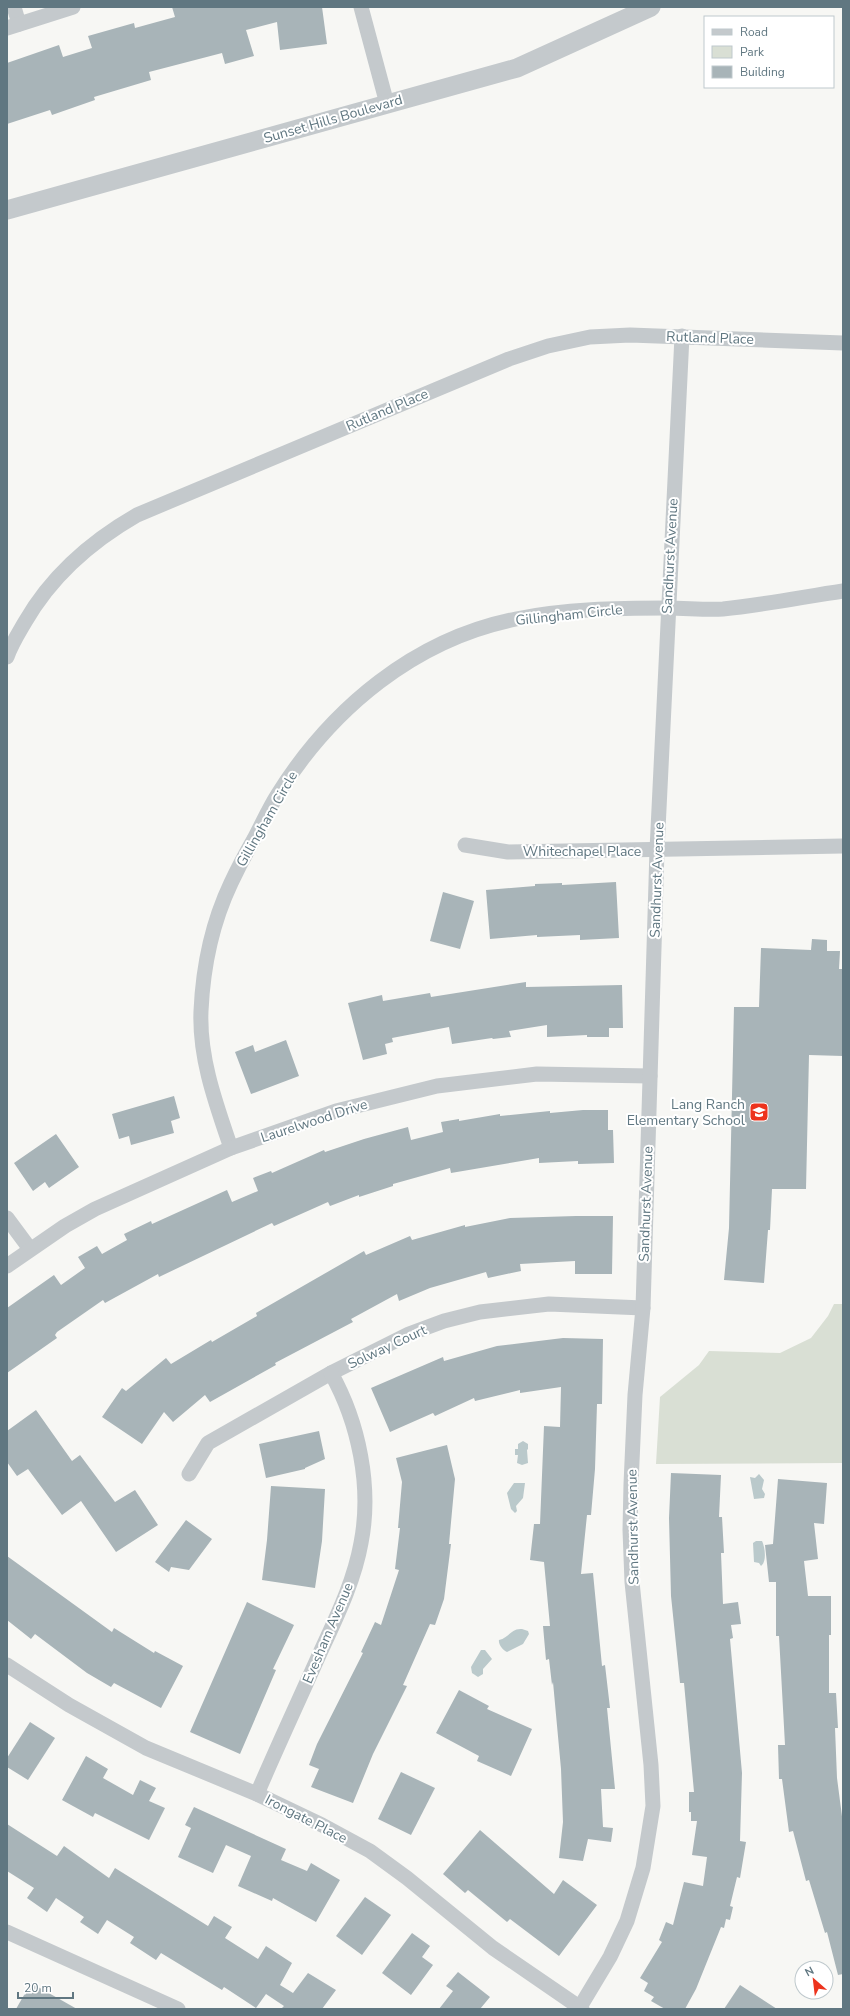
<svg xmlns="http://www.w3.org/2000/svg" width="850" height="2016" font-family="'Nunito Sans',sans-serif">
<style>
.green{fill:#d9dfd4}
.water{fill:#bac9cb}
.building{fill:#a8b4b8}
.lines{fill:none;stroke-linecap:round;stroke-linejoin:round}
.minor{stroke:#c4c9cc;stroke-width:15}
.tertiary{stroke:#c4c9cc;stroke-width:19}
.labels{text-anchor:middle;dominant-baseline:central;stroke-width:4;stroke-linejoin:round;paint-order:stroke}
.street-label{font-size:14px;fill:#607781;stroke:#fff}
.poi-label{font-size:14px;fill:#607781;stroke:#fff;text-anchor:end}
</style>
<rect width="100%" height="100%" fill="#f7f7f4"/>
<path class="green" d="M 834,1304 L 843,1304 L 843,1463 L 656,1464 L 660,1397 L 699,1365 L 709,1351 L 780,1353 L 811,1338 L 828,1316 Z"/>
<g class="water">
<path d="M 523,1441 L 528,1444 L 528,1449 L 527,1450 L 528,1463 L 522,1465 L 517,1463 L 518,1455 L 515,1455 L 515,1449 L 518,1449 L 518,1444 Z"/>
<path d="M 759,1474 L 764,1480 L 762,1489 L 765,1494 L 764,1498 L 754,1499 L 750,1477 L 755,1478 Z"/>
<path d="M 514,1483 L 525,1483 L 523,1498 L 516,1506 L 517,1511 L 515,1513 L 511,1509 L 507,1493 Z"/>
<path d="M 756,1541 L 762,1541 C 765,1547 767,1562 761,1566 L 759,1563 L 754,1562 L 753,1543 Z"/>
<path d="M 522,1629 L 528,1631 L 529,1634 L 523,1644 L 507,1652 C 503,1651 498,1644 499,1640 C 509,1638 511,1628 522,1629 Z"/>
<path d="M 481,1650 L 485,1650 L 492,1659 L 483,1669 L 483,1674 L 478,1677 L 472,1673 L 471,1667 Z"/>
</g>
<g class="building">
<path d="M 172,7 L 322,7 L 327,44 L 280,50 L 277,22 L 246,30 L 254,56 L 225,64 L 222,53 L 149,72 L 151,80 L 94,97 L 95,100 L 52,115 L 50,110 L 7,124 L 7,63 L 59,45 L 63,57 L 92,48 L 88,36 L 134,23 L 135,28 L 175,17 Z"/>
<path d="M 616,882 L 619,938 L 580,940 L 580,935 L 537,937 L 537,935 L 490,939 L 486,890 L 535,886 L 535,884 L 562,883 L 562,885 Z"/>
<path d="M 443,892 L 474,901 L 460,949 L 430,941 Z"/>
<path d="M 812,939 L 827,940 L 827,951 L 840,951 L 839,969 L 843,969 L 843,1056 L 809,1055 L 806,1189 L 772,1189 L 770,1230 L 768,1230 L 764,1283 L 724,1280 L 729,1228 L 734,1007 L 759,1007 L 761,948 L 811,950 Z"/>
<path d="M 526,982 L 526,987 L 622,985 L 623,1028 L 609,1028 L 609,1037 L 587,1037 L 587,1035 L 547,1037 L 547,1025 L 509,1031 L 511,1037 L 493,1039 L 492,1038 L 452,1044 L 449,1027 L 392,1038 L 393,1042 L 385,1044 L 387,1054 L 363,1060 L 348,1003 L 382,995 L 383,1001 L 430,993 L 431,997 Z"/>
<path d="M 286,1040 L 299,1076 L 251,1094 L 235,1052 L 253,1045 L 255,1052 Z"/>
<path d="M 174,1096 L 180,1118 L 171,1121 L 174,1133 L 131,1145 L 129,1136 L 119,1139 L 112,1114 Z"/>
<path d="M 583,1110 L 608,1110 L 608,1130 L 613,1130 L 614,1163 L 578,1164 L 578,1161 L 539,1163 L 539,1158 L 451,1173 L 450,1168 L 393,1184 L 393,1186 L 359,1197 L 359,1195 L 330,1206 L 328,1202 L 274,1226 L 272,1223 L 159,1277 L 158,1274 L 105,1303 L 103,1300 L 57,1332 L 55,1335 L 57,1338 L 7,1373 L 7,1308 L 54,1275 L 61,1285 L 85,1268 L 78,1257 L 97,1246 L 102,1254 L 127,1240 L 124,1234 L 151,1221 L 152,1224 L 227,1190 L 232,1202 L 258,1191 L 253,1178 L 271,1171 L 272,1173 L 324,1150 L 325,1152 L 364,1139 L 408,1127 L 411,1140 L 443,1132 L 441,1122 L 459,1119 L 459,1121 L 500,1114 L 500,1116 L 550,1111 L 550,1113 Z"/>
<path d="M 56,1134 L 79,1167 L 49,1188 L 45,1182 L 33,1191 L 14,1163 Z"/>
<path d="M 576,1216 L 613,1216 L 612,1274 L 575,1274 L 575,1261 L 520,1264 L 521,1271 L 488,1278 L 486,1272 L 430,1288 L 399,1301 L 397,1294 L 351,1319 L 353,1322 L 275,1363 L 276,1365 L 210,1402 L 205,1395 L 173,1422 L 164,1412 L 142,1444 L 102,1417 L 122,1388 L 126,1391 L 166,1358 L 171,1364 L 211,1340 L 212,1342 L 257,1316 L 256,1313 L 364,1251 L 366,1255 L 410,1236 L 412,1240 L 465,1225 L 465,1227 L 510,1218 Z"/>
<path d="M 563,1338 L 603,1339 L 602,1404 L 597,1404 L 595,1469 L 591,1515 L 587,1515 L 581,1574 L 593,1573 L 602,1666 L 605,1665 L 610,1708 L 607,1708 L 615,1789 L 601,1789 L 603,1827 L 613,1828 L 611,1842 L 588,1839 L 583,1861 L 559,1858 L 563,1822 L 561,1769 L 553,1682 L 552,1685 L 549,1659 L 546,1660 L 543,1626 L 550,1626 L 544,1562 L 530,1560 L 534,1524 L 540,1524 L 544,1426 L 560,1427 L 561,1387 L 520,1393 L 520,1390 L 475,1401 L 474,1398 L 435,1416 L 433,1413 L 390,1432 L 371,1388 L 443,1357 L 444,1361 L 497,1346 Z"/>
<path d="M 36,1410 L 72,1461 L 80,1455 L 115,1502 L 135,1490 L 158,1525 L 116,1552 L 81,1501 L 62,1515 L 28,1469 L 17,1476 L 7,1462 L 7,1431 Z"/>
<path d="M 319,1431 L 325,1459 L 305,1468 L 305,1469 L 266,1478 L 259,1444 Z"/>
<path d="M 447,1445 L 455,1479 L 449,1544 L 451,1544 L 444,1599 L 435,1625 L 430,1624 L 403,1685 L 407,1686 L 373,1754 L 353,1803 L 311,1787 L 319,1769 L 309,1765 L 317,1744 L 363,1653 L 361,1652 L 375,1622 L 381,1625 L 399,1570 L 395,1569 L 400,1528 L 398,1528 L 402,1482 L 396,1458 Z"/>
<path d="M 671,1473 L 721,1475 L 719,1517 L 722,1517 L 724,1553 L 721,1553 L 723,1604 L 738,1602 L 741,1624 L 731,1625 L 733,1638 L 730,1639 L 742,1773 L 740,1841 L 746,1842 L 740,1878 L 737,1877 L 730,1906 L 733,1907 L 730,1920 L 726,1919 L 724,1928 L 721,1927 L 696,1989 L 685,2009 L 665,2009 L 651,2001 L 654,1997 L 644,1991 L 648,1983 L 640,1978 L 662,1942 L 659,1940 L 666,1922 L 673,1925 L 684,1882 L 703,1886 L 707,1857 L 692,1855 L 697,1821 L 691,1821 L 691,1812 L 689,1812 L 689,1792 L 694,1792 L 684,1683 L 680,1683 L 671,1596 L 669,1518 Z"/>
<path d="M 778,1479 L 827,1483 L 824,1524 L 814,1523 L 818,1559 L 804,1561 L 808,1596 L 831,1596 L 831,1635 L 829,1635 L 829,1693 L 836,1693 L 838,1728 L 835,1728 L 837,1778 L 843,1824 L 843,1974 L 838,1975 L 827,1932 L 825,1933 L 809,1880 L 806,1881 L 793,1831 L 789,1832 L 782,1779 L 779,1779 L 778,1745 L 785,1745 L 779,1636 L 776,1636 L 776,1582 L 769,1582 L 765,1545 L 773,1544 Z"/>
<path d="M 271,1486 L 325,1489 L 322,1541 L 315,1588 L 262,1580 L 267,1540 Z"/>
<path d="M 186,1520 L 212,1539 L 189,1570 L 171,1567 L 169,1572 L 155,1562 Z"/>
<path d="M 7,1556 L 112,1632 L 114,1628 L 154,1653 L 155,1651 L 183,1666 L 161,1708 L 114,1683 L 111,1687 L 87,1673 L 35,1634 L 31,1639 L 7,1620 Z"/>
<path d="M 247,1602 L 294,1625 L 273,1669 L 276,1670 L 240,1754 L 190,1732 Z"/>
<path d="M 459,1690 L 489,1706 L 487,1709 L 532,1729 L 511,1776 L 477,1761 L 479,1756 L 436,1733 Z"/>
<path d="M 30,1722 L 55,1738 L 28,1780 L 7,1767 L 7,1758 Z"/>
<path d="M 86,1756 L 108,1769 L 103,1778 L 133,1795 L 140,1780 L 156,1788 L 149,1801 L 165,1808 L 149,1840 L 95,1813 L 93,1817 L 62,1800 Z"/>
<path d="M 401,1772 L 435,1788 L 411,1835 L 378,1819 Z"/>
<path d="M 194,1807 L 286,1849 L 281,1860 L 307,1871 L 311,1863 L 340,1880 L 316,1922 L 273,1898 L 272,1901 L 238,1886 L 251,1856 L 226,1845 L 213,1873 L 178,1857 L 191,1828 L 185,1825 Z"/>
<path d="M 7,1824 L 57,1856 L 64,1846 L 109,1878 L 115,1868 L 208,1926 L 214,1916 L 232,1927 L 225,1938 L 258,1959 L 266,1946 L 292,1963 L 280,1985 L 293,1993 L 308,1973 L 336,1990 L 322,2009 L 281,2009 L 284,2006 L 266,1994 L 256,2008 L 224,1987 L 222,1990 L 161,1953 L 156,1960 L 130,1943 L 134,1937 L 107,1920 L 98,1934 L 80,1922 L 84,1917 L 56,1898 L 47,1912 L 27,1898 L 34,1888 L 7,1871 Z"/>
<path d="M 480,1830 L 554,1894 L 563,1880 L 597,1905 L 559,1956 L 510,1919 L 507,1922 L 468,1890 L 465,1893 L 443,1874 Z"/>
<path d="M 365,1897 L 391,1915 L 362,1955 L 336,1936 Z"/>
<path d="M 412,1933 L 430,1946 L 422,1957 L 433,1965 L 411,1995 L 382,1973 Z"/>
<path d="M 458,1972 L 490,1997 L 480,2009 L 439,2009 L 453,1991 L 446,1986 Z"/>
<path d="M 31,1983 L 77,2009 L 16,2009 Z"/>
<path d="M 740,1985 L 777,2009 L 724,2009 Z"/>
</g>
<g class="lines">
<g class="minor">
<path d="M 14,7 L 19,24"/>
<path d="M 361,7 L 387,104"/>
<path d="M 7,28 L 73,7"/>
<path d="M 7,657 C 11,645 18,634 25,622 C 52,575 90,542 137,515 L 509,359 L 548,346 L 590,337 L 630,335 L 843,343"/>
<path d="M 465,845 L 508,852 L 843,846"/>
<path d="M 231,1148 C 216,1104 199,1058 201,1011 C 203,967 212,923 231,883 C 238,868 246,853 254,839 C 262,824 269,808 278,794 C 332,708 415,639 516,619 C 565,609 617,608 667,608 C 686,608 705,610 723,609 C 763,605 803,597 843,591"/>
<path d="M 7,1218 L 30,1249"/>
<path d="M 7,1266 L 65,1226 L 95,1209 L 231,1148 L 336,1111 L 437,1086 L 537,1074 L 650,1076"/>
<path d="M 189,1474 L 208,1443 L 331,1373 L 409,1334 L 444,1321 L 480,1312 L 549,1304 L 643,1308"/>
<path d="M 7,1665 L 69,1705 L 146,1748 L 257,1794 L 322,1825 L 370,1851 L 407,1878 L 493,1948 L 582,2009"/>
<path d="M 257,1794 C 277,1747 299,1700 320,1653 C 336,1618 354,1582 361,1543 C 372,1487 359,1423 331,1373"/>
<path d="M 7,1932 L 178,2009"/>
<path d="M 580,2007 L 610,1957 L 627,1921 L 643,1868 L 653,1806 L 651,1765 L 632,1582 L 630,1530 L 631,1484 L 635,1395 L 643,1308 L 657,850 L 682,336"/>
</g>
<path class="tertiary" d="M 7,210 L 517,68 L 651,7"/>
</g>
<defs>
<g id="school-square" transform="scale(1)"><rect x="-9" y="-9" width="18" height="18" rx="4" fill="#ed331d" stroke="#fff"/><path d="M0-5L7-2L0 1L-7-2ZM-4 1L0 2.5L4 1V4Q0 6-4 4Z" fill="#fff"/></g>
</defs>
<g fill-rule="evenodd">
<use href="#school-square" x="759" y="1112"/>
</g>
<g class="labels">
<g class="street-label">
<text transform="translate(333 119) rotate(-16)">Sunset Hills Boulevard</text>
<text transform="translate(710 338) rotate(2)">Rutland Place</text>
<text transform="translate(387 410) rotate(-23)">Rutland Place</text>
<text transform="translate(670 556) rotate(-87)">Sandhurst Avenue</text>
<text transform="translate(569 615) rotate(-6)">Gillingham Circle</text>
<text transform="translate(267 819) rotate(-60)">Gillingham Circle</text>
<text x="582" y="851">Whitechapel Place</text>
<text transform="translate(657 880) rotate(-88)">Sandhurst Avenue</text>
<text transform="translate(314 1121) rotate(-18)">Laurelwood Drive</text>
<text transform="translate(646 1204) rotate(-88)">Sandhurst Avenue</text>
<text transform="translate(387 1347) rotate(-25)">Solway Court</text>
<text transform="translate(633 1527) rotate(-91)">Sandhurst Avenue</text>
<text transform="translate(328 1633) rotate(-67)">Evesham Avenue</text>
<text transform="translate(306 1819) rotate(27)">Irongate Place</text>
</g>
<g class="poi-label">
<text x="745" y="1104">Lang Ranch<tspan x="745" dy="16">Elementary School</tspan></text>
</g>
</g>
<rect width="850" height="2016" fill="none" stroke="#607781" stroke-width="16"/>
<rect x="704" y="16" width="130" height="72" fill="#ffffff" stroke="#bfc9cd"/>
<rect x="712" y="29" width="20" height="6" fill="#c4c9cc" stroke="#bfc9cd"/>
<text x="740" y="36" font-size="12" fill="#607781">Road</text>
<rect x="712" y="46" width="20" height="12" fill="#d9dfd4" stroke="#bfc9cd"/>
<text x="740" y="56" font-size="12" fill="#607781">Park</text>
<rect x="712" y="66" width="20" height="12" fill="#a8b4b8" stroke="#bfc9cd"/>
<text x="740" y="76" font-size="12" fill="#607781">Building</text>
<g transform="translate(814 1980) rotate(332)"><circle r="19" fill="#ffffff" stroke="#bfc9cd"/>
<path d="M0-3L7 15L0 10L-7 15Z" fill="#ed331d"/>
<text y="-6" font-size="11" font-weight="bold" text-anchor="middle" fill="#607781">N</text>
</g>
<path d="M18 1992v6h55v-6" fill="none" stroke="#607781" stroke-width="2"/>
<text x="24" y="1992" font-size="12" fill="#607781" stroke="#ffffff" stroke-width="3" paint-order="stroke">20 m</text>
</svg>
